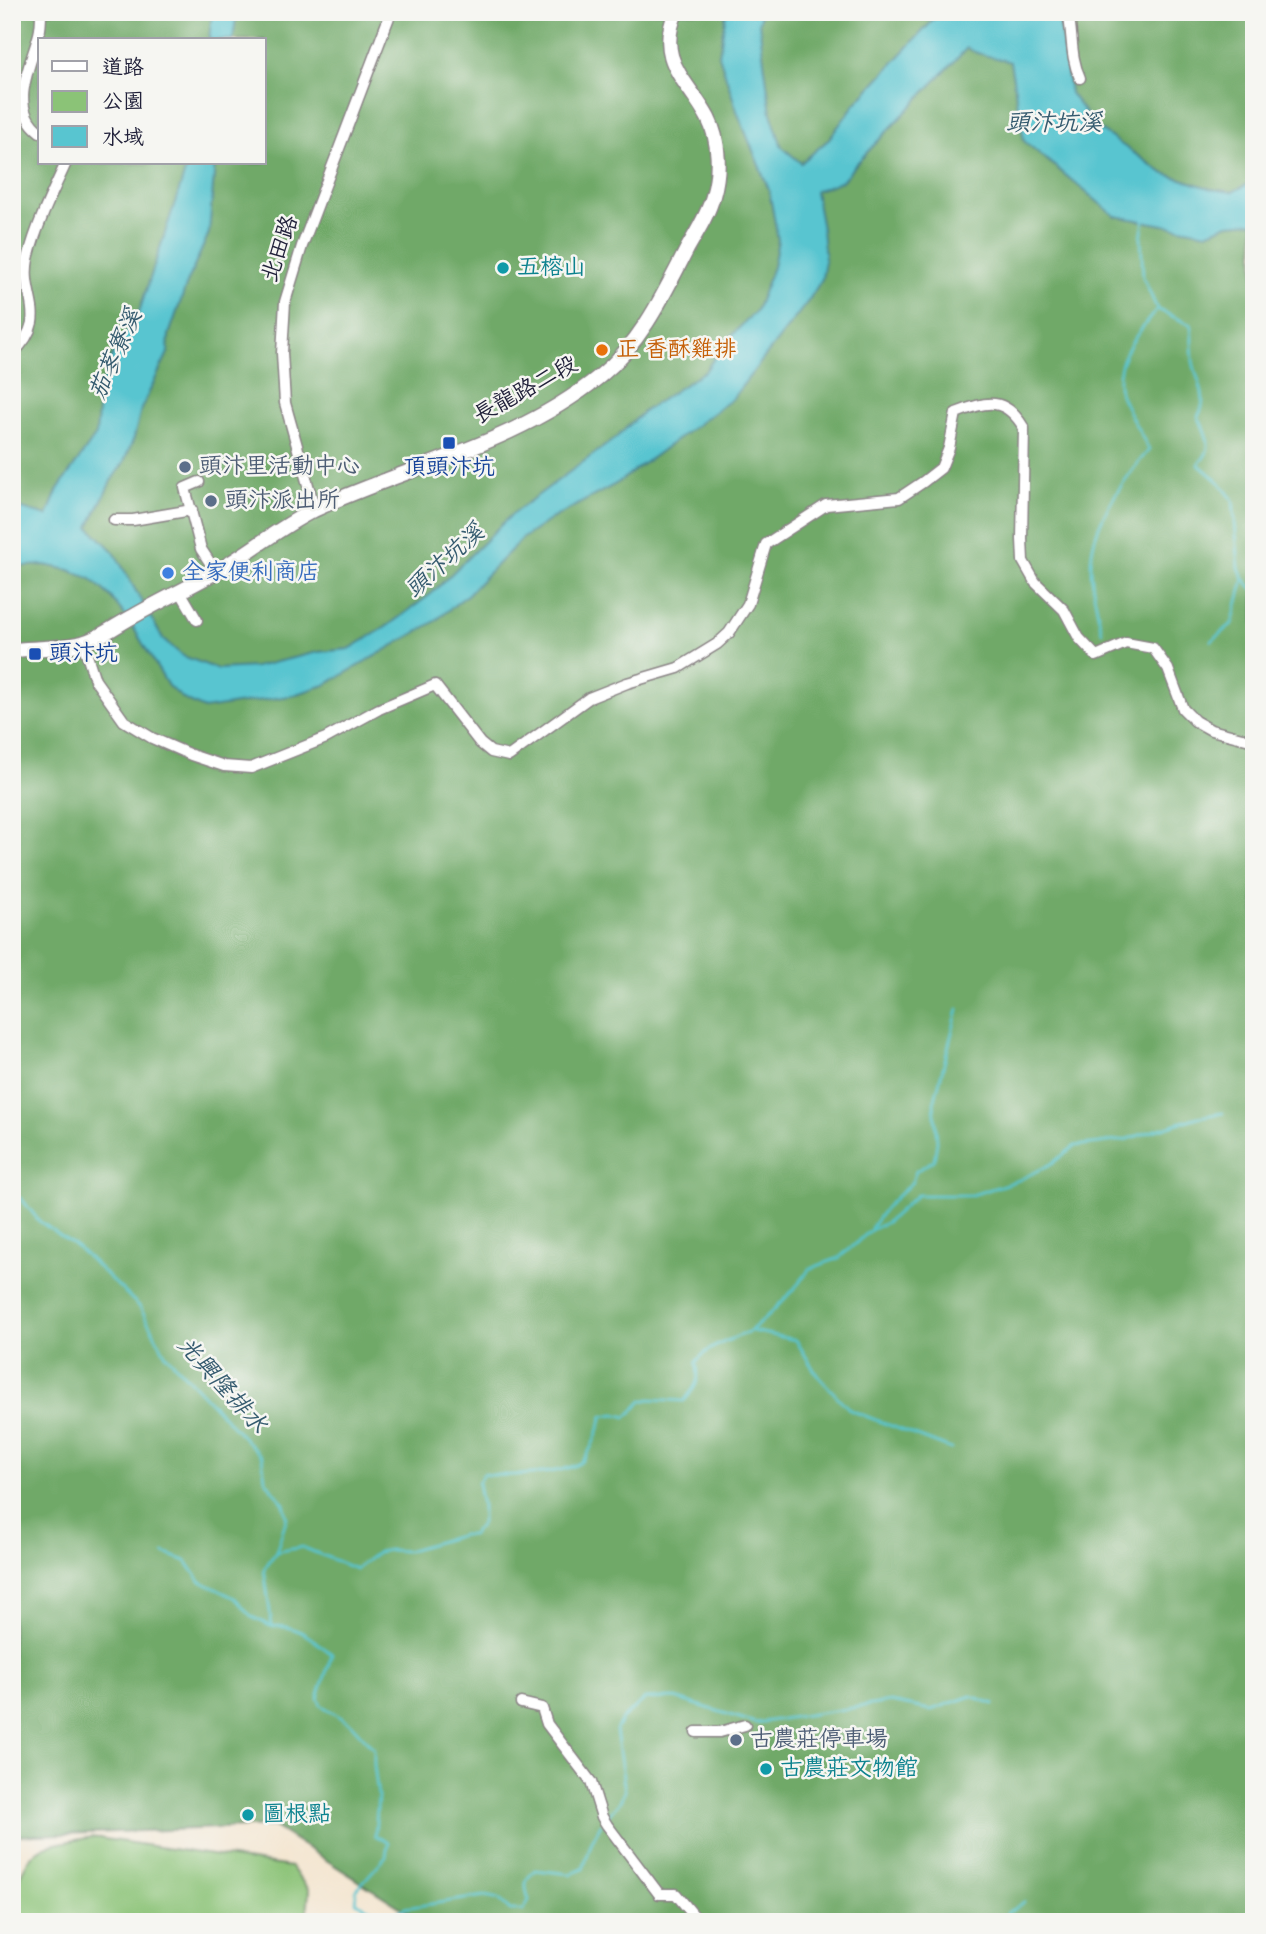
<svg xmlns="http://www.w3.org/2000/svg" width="1266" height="1934" font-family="'Indie Flower','LXGW WenKai TC',sans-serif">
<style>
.green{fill:#8bc377;stroke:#567259;stroke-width:2}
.forest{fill:#70a968;stroke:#496652;stroke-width:2;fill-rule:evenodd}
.water{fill:#58c5d0;stroke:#3d7486;stroke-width:2}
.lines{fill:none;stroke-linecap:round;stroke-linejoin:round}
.stream{stroke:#58c5d0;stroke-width:2.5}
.minor-casing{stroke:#8b8486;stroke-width:13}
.major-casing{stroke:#8b8486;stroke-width:17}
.minor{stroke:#fff;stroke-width:10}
.major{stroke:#fff;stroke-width:14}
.culture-dot{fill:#0f9aa8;stroke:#f6f6f2;stroke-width:2.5}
.food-dot{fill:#e8710a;stroke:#f6f6f2;stroke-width:2.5}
.transit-dot{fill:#1a4fb4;stroke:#f6f6f2;stroke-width:2.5}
.service-dot{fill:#5c6f8a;stroke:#f6f6f2;stroke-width:2.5}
.shop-dot{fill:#3f7fe0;stroke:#f6f6f2;stroke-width:2.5}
.labels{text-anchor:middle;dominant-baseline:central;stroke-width:5;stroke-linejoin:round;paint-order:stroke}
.street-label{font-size:23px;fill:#22223b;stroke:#f6f6f2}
.culture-label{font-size:23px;fill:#0d838f;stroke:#f6f6f2;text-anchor:start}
.food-label{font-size:23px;fill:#c56008;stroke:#f6f6f2;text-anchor:start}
.service-label{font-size:23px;fill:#4e5e75;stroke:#f6f6f2;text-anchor:start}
.transit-label{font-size:23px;fill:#164399;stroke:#f6f6f2}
.shop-label{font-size:23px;fill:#366cbe;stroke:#f6f6f2;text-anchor:start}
.water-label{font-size:24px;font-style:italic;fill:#355b6f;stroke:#f6f6f2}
</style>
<rect width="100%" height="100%" fill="#f6f6f2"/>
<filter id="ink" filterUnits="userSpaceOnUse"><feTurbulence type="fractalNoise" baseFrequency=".0143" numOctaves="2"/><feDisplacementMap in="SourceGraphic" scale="14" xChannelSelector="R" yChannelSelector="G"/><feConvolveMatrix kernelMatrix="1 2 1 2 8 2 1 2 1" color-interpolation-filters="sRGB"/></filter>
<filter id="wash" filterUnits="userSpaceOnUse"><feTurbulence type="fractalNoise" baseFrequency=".00686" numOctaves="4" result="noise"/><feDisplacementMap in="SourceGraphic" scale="28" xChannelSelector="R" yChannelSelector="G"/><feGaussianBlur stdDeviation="1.57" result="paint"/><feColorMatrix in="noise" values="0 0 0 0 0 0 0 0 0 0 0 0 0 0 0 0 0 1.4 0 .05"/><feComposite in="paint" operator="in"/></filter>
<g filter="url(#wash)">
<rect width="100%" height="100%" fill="#f4e6d1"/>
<path class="green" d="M 92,1837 L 291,1867 L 309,1890 L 307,1916 L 309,1922 L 12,1922 C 12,1898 18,1866 38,1850 C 47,1843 79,1840 92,1837 Z"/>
<path class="forest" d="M 12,12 L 1254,12 L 1254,1922 L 423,1922 L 273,1826 L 12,1836 ZM 40,40 L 264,40 L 264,163 L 40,163 Z"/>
<g class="water">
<path d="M 212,12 L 237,12 L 233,40 L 209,40 Z"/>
<path d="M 726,12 L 761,12 L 759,23 L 771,113 L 782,147 L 801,163 L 828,140 L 855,104 L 935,18 L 974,16 L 981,12 L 1058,12 L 1070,93 L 1096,127 L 1163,173 L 1212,189 L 1232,192 L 1254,181 L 1254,222 L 1228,224 L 1207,233 L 1115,216 L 1024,141 L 1010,62 C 994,56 981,57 967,48 L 857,163 L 842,181 L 815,191 L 822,229 L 825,260 L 822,279 L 809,300 L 732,399 L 616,484 L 551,519 L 523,538 L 468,594 L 434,622 L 325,685 L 290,696 L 204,709 L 185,700 L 168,686 L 130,622 L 110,596 L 91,579 L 69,570 L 44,565 L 12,567 L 12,506 L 47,516 L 58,489 L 96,435 L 100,388 L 116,346 L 138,315 L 188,163 L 215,163 L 209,233 L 187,283 L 169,335 L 168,353 L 141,409 L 134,438 L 124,462 L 111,481 L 89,527 L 114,552 L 163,639 L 183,656 L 217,669 L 255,667 L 318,652 L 349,649 L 386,627 L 431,594 L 511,515 L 617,437 L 643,412 L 706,370 L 725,342 L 756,311 L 773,267 L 778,240 L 769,190 L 738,114 L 719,55 Z"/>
</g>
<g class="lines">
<g class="stream">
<path d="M 1144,220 L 1141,238 L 1143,277 L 1157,309 L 1191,325 C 1192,337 1192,349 1193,361 C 1196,380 1210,398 1198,416 C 1206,434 1216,449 1198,464 L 1220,483 L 1233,500 L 1239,568 L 1244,579 L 1254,590"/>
<path d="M 1102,632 C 1097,607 1088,577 1092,552 C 1097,517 1126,476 1149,450 C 1143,437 1123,404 1120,392 C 1113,359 1138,334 1156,310"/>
<path d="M 1211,641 L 1232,624 L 1244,579"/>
<path d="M 12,1199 L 21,1198 L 39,1221 L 78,1248 L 139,1306 L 166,1355 L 262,1457 L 265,1479 L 284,1504 L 287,1517 L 276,1552 L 264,1569 L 272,1626 C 301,1626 309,1637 332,1654 L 318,1698 L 321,1705 L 350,1723 L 374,1749 L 374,1765 L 378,1796 L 375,1835 L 388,1843 L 386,1856 L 356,1890 L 356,1902 L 387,1917 L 389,1922"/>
<path d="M 871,1228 L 885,1208 L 912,1182 L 916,1171 L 934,1160 L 937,1142 L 934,1103 L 958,1009"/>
<path d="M 752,1331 L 796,1340 L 817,1375 L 850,1410 L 951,1449"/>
<path d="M 276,1552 L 302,1547 L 356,1569 L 378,1552 L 389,1550 L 406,1551 L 462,1535 L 472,1535 L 482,1523 L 482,1506 L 478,1483 L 483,1474 C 503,1477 574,1475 585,1458 C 593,1446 599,1430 603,1416 L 615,1414 L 627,1417 L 642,1401 L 650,1399 L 684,1401 C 696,1387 701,1380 696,1362 C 708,1346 731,1340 748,1332 C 760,1325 803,1282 809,1269 L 839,1258 L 871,1230 L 887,1222 L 917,1195 L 972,1195 L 1019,1180 L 1051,1164 L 1075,1146 L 1124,1140 L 1198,1117 L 1223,1113"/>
<path d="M 164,1553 L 186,1561 L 200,1581 L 235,1598 L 252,1617 L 271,1626"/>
<path d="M 605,1819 L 619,1803 L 625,1791 L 616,1730 L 622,1719 L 645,1699 L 675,1698 L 756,1723 L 890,1702 L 931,1710 L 971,1696 L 994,1704"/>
<path d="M 387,1917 L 404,1908 L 485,1896 L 499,1899 L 510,1910 L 524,1910 L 529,1900 C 524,1885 524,1879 536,1870 L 571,1874 L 583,1869 L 592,1841 L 601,1824"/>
<path d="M 1003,1922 L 1008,1912 L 1024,1902"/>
</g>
</g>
</g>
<g filter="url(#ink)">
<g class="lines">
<g class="minor-casing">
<g id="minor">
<path d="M 1068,12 C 1073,35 1070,57 1080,78"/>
<path d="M 40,132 C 7,107 31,66 39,34 C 41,27 41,20 41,12"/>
<path d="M 12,354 C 52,316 20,299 28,259 C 36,226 52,193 66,163"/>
<path d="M 199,482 L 185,488 L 201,549 L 216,572"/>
<path d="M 315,510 L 285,403 L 282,353 L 285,302 L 302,246 L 391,12"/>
<path d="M 114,520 L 133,520 L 192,510"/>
<path d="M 180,591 L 197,620"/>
<path d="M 83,643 L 95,680 L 124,721 L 152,738 L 191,755 L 224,766 L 251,768 L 326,738 L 379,709 L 435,685 L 480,743 L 491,752 L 509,756 L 589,698 L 627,683 L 678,668 L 717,644 L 729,633 L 748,604 L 766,544 L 826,505 L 899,498 L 923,482 L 941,468 L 949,448 L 956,413 C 987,401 1005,396 1024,428 L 1022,539 L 1023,561 L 1035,582 L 1064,610 L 1079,638 L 1096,656 L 1126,643 L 1153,648 L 1168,669 L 1183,709 L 1195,721 L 1211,730 L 1254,741"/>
<path d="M 521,1703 L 542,1708 L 547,1724 L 591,1782 L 602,1817 L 607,1825 L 659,1894 L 676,1894 L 699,1922"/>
<path d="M 696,1732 L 720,1732 L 745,1725"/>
</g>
</g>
<g class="major-casing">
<path id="major" d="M 12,650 C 35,648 60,649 82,643 C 99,639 118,624 134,616 C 160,601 188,588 214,573 C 249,553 278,528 314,510 C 408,466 517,444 600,376 C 641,343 663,296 687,249 C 696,233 708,215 713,196 C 720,172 720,141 708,118 C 687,79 655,61 676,12"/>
</g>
<use href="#minor" class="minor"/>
<use href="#major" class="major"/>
</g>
</g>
<g class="culture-dot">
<circle cx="503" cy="268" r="7"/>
<circle cx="766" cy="1769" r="7"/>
<circle cx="248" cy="1815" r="7"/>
</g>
<circle class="food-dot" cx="602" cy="350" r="7"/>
<g class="transit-dot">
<rect x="442" y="436" width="14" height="14" rx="3.5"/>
<rect x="28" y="647" width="14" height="14" rx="3.5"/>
</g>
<g class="service-dot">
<circle cx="185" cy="467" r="7"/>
<circle cx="211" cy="501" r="7"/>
<circle cx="736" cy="1740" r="7"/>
</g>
<circle class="shop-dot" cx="168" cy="573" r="7"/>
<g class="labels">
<g class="street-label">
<text transform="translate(281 249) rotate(-71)">北田路</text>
<text transform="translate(526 391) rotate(-29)">長龍路二段</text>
</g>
<g class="culture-label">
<text x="517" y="268">五榕山</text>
<text x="780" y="1769">古農莊文物館</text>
<text x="262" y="1815">圖根點</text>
</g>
<g class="food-label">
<text x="616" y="350">正 香酥雞排</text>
</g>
<g class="service-label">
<text x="199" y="467">頭汴里活動中心</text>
<text x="225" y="501">頭汴派出所</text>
<text x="750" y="1740">古農莊停車場</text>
</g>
<g class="transit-label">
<text x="449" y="468">頂頭汴坑</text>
<text x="49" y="654" text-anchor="start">頭汴坑</text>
</g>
<g class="shop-label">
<text x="182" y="573">全家便利商店</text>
</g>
<g class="water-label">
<text x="1054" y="124">頭汴坑溪</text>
<text transform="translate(117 355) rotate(-66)">茄苳寮溪</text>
<text transform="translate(446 562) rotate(-42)">頭汴坑溪</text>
<text transform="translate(221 1386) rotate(48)">光興隆排水</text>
</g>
</g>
<rect width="1266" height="1934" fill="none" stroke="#f6f6f2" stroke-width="42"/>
<rect x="38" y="38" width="228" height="126" fill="#f6f6f2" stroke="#a1a1a9" stroke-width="2"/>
<rect x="52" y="61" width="35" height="10" fill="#ffffff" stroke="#a1a1a9" stroke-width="2"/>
<text x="102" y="74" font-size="21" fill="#22223b">道路</text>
<rect x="52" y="91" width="35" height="21" fill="#8bc377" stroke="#a1a1a9" stroke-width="2"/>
<text x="102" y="108" font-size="21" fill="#22223b">公園</text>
<rect x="52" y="126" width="35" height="21" fill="#58c5d0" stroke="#a1a1a9" stroke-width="2"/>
<text x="102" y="144" font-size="21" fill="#22223b">水域</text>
</svg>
